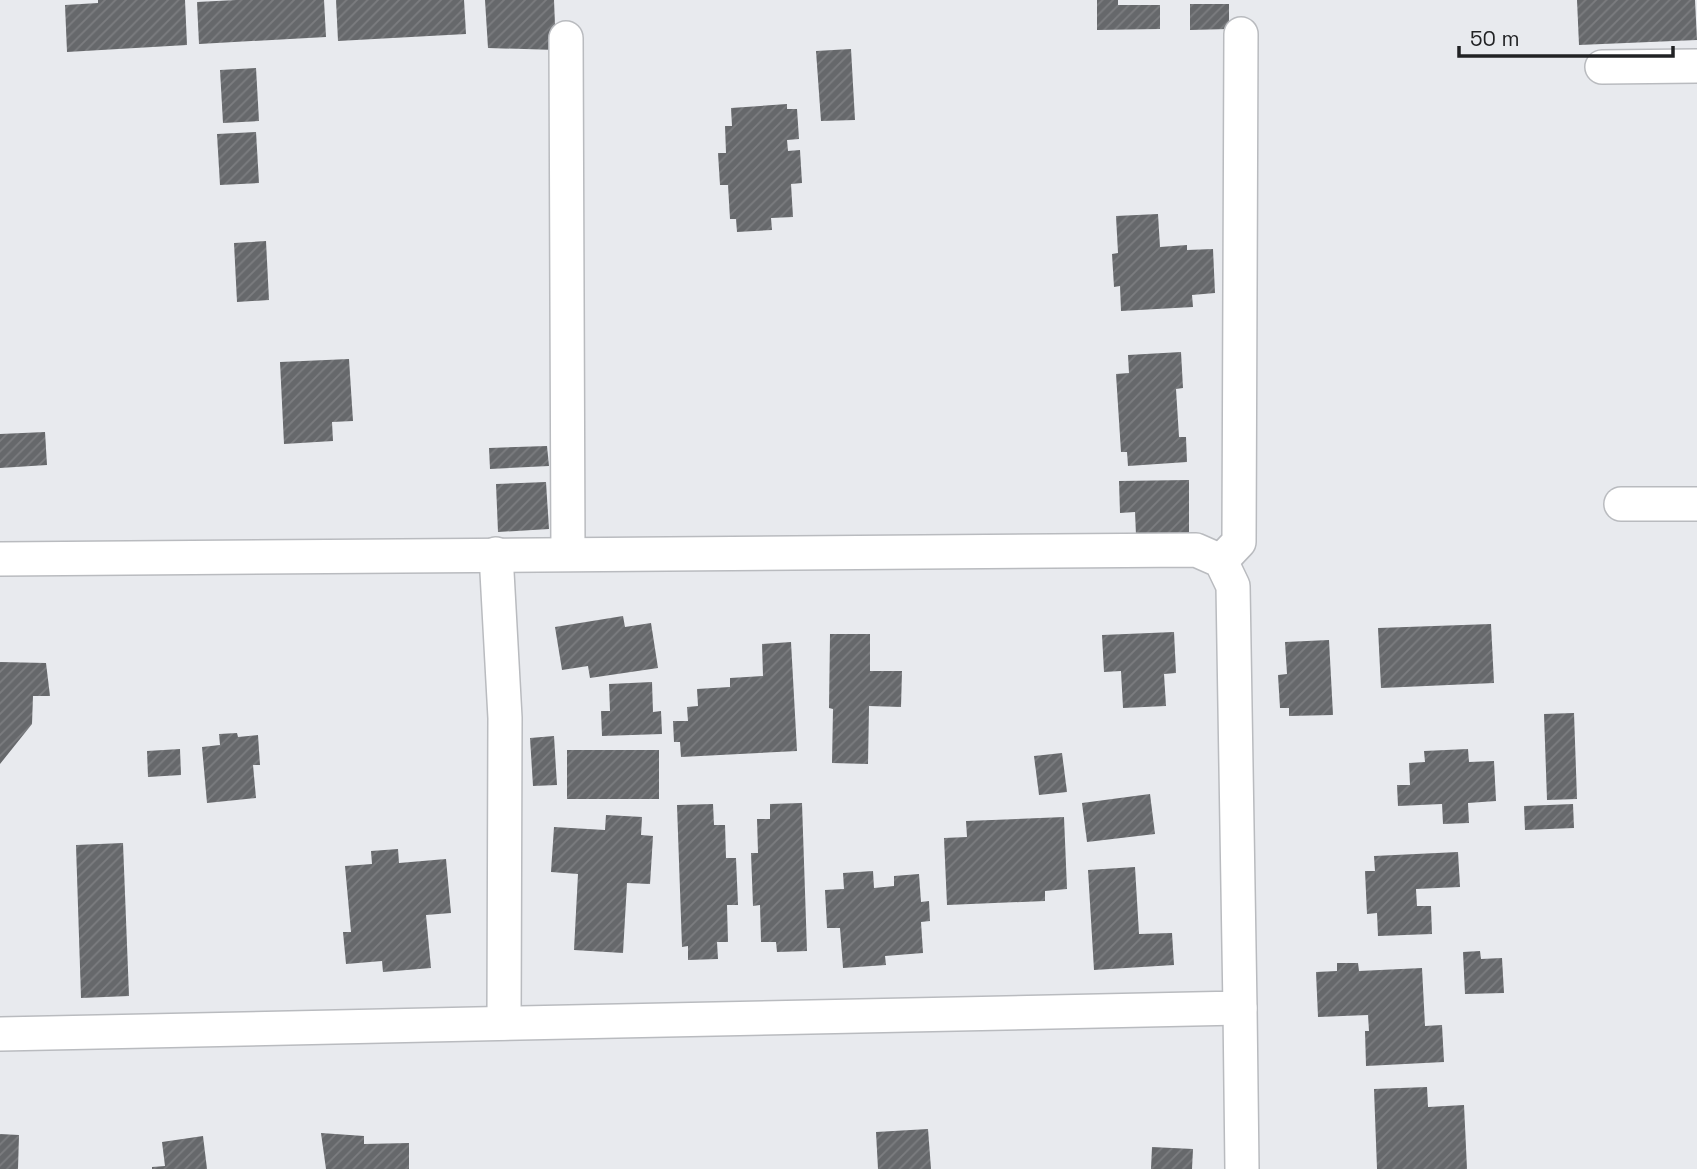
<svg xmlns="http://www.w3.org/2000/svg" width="1697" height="1169" font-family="'Space Grotesk',sans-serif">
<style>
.building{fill:url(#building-hatch)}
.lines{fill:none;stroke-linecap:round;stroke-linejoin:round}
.minor-casing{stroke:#b9bbbf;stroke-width:36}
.minor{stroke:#fff;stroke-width:33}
</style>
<defs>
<pattern id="building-hatch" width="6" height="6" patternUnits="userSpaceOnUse" patternTransform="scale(1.75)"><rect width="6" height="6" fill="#66686b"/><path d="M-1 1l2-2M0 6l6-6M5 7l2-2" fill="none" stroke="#7c7d80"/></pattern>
</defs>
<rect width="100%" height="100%" fill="#e8eaee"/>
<g class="building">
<path d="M 98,0 L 185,0 L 187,45 L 67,52 L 65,5 L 98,3 Z"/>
<path d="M 236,0 L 324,0 L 326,37 L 199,44 L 197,2 Z"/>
<path d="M 336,0 L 464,0 L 466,34 L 338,41 Z"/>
<path d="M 485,0 L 554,0 L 556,50 L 488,48 Z"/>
<path d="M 1097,0 L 1118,0 L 1118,5 L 1160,5 L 1160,29 L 1097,30 Z"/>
<path d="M 1577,0 L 1695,0 L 1697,40 L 1579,45 Z"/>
<path d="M 1190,4 L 1229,4 L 1229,29 L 1190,30 Z"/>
<path d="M 851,49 L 855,120 L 821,121 L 816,51 Z"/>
<path d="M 256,68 L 259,121 L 223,123 L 220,70 Z"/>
<path d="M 787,104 L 787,109 L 797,109 L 799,139 L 787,140 L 788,151 L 800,150 L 802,183 L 791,184 L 793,217 L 771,218 L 772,230 L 737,232 L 736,219 L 730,219 L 728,185 L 720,185 L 718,153 L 726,153 L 725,126 L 732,126 L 731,108 Z"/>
<path d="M 256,132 L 259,183 L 220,185 L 217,134 Z"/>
<path d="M 1158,214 L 1160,247 L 1187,245 L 1187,250 L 1213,249 L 1215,293 L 1192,295 L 1193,307 L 1121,311 L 1120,286 L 1114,287 L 1112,254 L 1118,253 L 1116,216 Z"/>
<path d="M 266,241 L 269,300 L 237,302 L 234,243 Z"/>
<path d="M 1181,352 L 1183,388 L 1176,389 L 1179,437 L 1186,437 L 1187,462 L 1128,466 L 1127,452 L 1121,452 L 1116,374 L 1129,373 L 1128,355 Z"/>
<path d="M 349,359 L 353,421 L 332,422 L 333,441 L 284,444 L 280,362 Z"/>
<path d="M 45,432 L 47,465 L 0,468 L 0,434 Z"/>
<path d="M 547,446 L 549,466 L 490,469 L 489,448 Z"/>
<path d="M 1189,480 L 1189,535 L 1136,535 L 1135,512 L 1120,513 L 1119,481 Z"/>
<path d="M 546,482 L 549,529 L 498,532 L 496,484 Z"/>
<path d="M 623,616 L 625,627 L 651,623 L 658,668 L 590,678 L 588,666 L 562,670 L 555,627 Z"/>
<path d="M 1491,624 L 1494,683 L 1381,688 L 1378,628 Z"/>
<path d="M 1174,632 L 1176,673 L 1164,674 L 1166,706 L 1123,708 L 1121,671 L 1104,672 L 1102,635 Z"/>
<path d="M 830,634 L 870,634 L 870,671 L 902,671 L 901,707 L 869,706 L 868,764 L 832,763 L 833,709 L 829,708 Z"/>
<path d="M 1329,640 L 1333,715 L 1289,716 L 1289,708 L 1280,708 L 1278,675 L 1287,674 L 1285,642 Z"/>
<path d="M 791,642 L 797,751 L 681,757 L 680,742 L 674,742 L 673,721 L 688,721 L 687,707 L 698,706 L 697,689 L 730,687 L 730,678 L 763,676 L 762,644 Z"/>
<path d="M 0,662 L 46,663 L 50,696 L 33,696 L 32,724 L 0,764 Z"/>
<path d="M 652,682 L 653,712 L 661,711 L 662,734 L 602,736 L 601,711 L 610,711 L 609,684 Z"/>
<path d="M 1574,713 L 1577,799 L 1547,800 L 1544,714 Z"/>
<path d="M 237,733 L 238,737 L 258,735 L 260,765 L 253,765 L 256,798 L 207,803 L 202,747 L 220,745 L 219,734 Z"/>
<path d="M 554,736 L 557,785 L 533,786 L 530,738 Z"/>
<path d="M 180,749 L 181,775 L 148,777 L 147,751 Z"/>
<path d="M 1468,749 L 1469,762 L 1494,761 L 1496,801 L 1468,803 L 1469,823 L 1443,824 L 1442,804 L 1398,806 L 1397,785 L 1410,785 L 1409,763 L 1425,762 L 1424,751 Z"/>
<rect x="567" y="750" width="92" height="49"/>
<path d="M 1062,753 L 1067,792 L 1039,795 L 1034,756 Z"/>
<path d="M 1150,794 L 1155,834 L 1087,842 L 1082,803 Z"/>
<path d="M 802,803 L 807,951 L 777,952 L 776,942 L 761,942 L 760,905 L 753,906 L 751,853 L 758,853 L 757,819 L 770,819 L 770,804 Z"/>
<path d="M 713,804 L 714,825 L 725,825 L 726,858 L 736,858 L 738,905 L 727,905 L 728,942 L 717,942 L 718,959 L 688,960 L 688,946 L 682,947 L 677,805 Z"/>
<path d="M 1573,804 L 1574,828 L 1525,830 L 1524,806 Z"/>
<path d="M 606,815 L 642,817 L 641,835 L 653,836 L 650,884 L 627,883 L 623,953 L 574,950 L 578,874 L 551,872 L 554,827 L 605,830 Z"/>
<path d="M 1064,817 L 1067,889 L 1045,891 L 1045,901 L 947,905 L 944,838 L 967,837 L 966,821 Z"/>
<path d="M 123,843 L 129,996 L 81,998 L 76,845 Z"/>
<path d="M 398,849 L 399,863 L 446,859 L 451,913 L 426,915 L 431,968 L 383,972 L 382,961 L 346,964 L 343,932 L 351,932 L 345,866 L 372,864 L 371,851 Z"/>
<path d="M 1458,852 L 1460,887 L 1416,889 L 1417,906 L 1431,906 L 1432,934 L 1378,936 L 1377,913 L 1367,914 L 1365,871 L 1375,871 L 1374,856 Z"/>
<path d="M 1135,867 L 1139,934 L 1172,933 L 1174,965 L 1094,970 L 1088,870 Z"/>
<path d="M 873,871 L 874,888 L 894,886 L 894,876 L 919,874 L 921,902 L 929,901 L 930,921 L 921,922 L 923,953 L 885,956 L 886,965 L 843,968 L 840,928 L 827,928 L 825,890 L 844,889 L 843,873 Z"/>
<path d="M 1480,951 L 1481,959 L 1502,958 L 1504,993 L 1465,994 L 1463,952 Z"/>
<path d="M 1337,963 L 1358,963 L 1359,971 L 1422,968 L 1425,1026 L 1442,1025 L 1444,1062 L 1366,1066 L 1365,1031 L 1369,1031 L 1368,1015 L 1318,1017 L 1316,972 L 1337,971 Z"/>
<path d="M 1427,1087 L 1428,1107 L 1464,1105 L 1467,1169 L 1377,1169 L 1374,1089 Z"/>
<path d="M 928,1129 L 931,1169 L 878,1169 L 876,1132 Z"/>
<path d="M 321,1133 L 364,1136 L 364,1144 L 409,1143 L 409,1169 L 326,1169 Z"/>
<path d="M 0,1134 L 19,1135 L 18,1169 L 0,1169 Z"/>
<path d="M 203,1136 L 207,1169 L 152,1169 L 152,1167 L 165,1166 L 162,1142 Z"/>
<path d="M 1152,1147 L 1193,1149 L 1192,1169 L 1151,1169 Z"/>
</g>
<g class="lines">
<g class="minor-casing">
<g id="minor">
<path d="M 566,38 L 568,554"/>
<path d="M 1602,67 L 1697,66"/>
<path d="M 1621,504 L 1697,504"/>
<path d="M 496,554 L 505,718 L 504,1023"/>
<path d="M 0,559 L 1196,550 L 1221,561 L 1233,586 L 1240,1008 L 0,1034"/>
<path d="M 1221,561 L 1239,542 L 1241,34"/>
<path d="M 1240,1008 L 1242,1169"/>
</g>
</g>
<use href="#minor" class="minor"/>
</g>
<path d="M1459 46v10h214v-10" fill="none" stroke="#212224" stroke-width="3.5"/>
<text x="1470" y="46" font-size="21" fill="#212224" stroke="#e8eaee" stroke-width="5" paint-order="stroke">50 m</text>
</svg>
